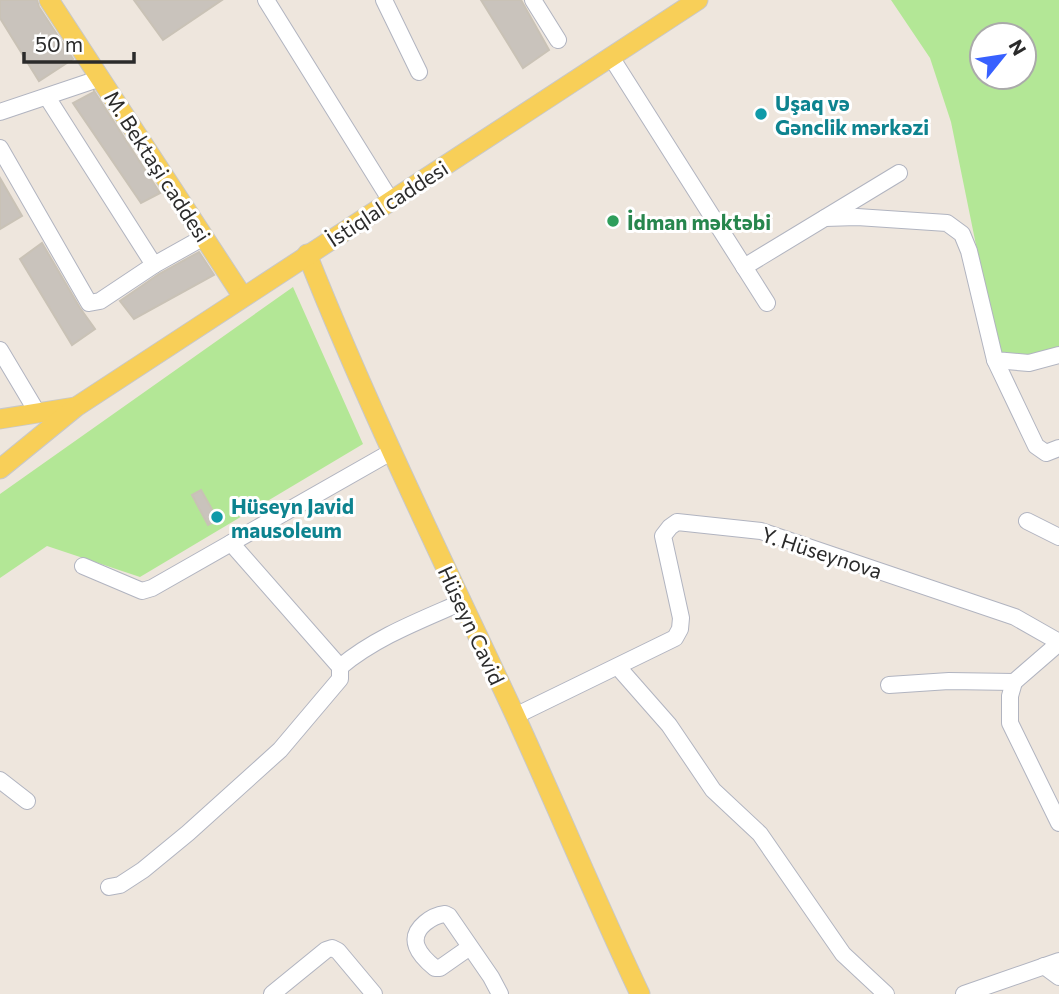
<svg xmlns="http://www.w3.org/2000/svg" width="1059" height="994" font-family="Commissioner,sans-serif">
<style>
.green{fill:#b3e796;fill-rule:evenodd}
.building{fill:#c9c3bc;stroke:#c9c2b6;stroke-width:2}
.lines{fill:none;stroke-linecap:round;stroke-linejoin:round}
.minor-casing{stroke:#b1b4c0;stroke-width:18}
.major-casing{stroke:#c8c8c8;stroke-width:21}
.minor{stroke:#fff;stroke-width:16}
.major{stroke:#f8cf58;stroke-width:19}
.culture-dot{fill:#0f9aa8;stroke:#fff;stroke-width:2.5}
.leisure-dot{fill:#2e9e5b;stroke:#fff;stroke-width:2.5}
.labels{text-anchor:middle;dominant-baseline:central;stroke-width:6;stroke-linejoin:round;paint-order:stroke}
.culture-label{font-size:21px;font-weight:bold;fill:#0d838f;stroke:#fff;text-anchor:start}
.street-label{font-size:21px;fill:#2b2b2b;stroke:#fff}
.leisure-label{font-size:21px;font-weight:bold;fill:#27864d;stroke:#fff;text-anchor:start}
</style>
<rect width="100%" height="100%" fill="#eee6dd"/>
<g class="green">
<path d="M 891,0 L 1059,0 L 1059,346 L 1001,368 L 951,122 L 930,58 ZM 982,35 L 1024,35 L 1024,77 L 982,77 Z"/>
<path d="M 293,287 L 363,444 L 140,577 L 47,546 L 0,578 L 0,494 Z"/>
</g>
<g class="building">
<path d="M 0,0 L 37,0 L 39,7 L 73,59 L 39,81 L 0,18 Z"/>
<path d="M 134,0 L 222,0 L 163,40 Z"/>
<path d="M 481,0 L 521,0 L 549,50 L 523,68 Z"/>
<path d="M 94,92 L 94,91 L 160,193 L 141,203 L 73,103 Z"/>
<path d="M 0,178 L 22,216 L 0,229 Z"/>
<path d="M 42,243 L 80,308 L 95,329 L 72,345 L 20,259 Z"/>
<path d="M 199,252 L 214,275 L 134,319 L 120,301 L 159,274 Z"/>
<path d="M 201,490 L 218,520 L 208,525 L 192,495 Z"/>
</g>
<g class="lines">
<g class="minor-casing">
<g id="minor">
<path d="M 266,0 L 391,201"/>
<path d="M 384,0 L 419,72"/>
<path d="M 533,0 L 558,40"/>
<path d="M 611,57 L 767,303"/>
<path d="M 47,97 L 154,265 L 204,237"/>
<path d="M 0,112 L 101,78"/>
<path d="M 0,148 L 89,303 L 100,301 L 154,265"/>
<path d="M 825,218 L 857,217 L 947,223 L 962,234 L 969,251 L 995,360 L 1029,363 L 1059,355"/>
<path d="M 744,267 L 899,173"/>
<path d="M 0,350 L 37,412"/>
<path d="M 995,360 L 1036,446 L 1046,453 L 1059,448"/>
<path d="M 1027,521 L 1059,537"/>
<path d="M 231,543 L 340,667"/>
<path d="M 83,566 L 142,591 L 152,588 L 391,452"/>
<path d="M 340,667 C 376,637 419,621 462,602"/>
<path d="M 618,667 L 669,725 L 713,790 L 760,834 L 843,954 L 886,994"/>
<path d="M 1014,682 L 1010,696 L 1010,723 L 1059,823"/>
<path d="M 1014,682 L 1059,643"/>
<path d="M 889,685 L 949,681 L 1014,682"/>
<path d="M 515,716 L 675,638 L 680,629 L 681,618 L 663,536 L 670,527 L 677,522 L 761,531 L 1015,617 L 1059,642"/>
<path d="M 0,780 L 27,801"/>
<path d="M 109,887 L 120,885 L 143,870 L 188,833 L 280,750 L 340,679 L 340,667"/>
<path d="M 470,947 L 440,968 L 435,968 C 419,955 406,939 425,923 C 431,918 437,915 445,914 L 449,916 L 491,977 L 500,994"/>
<path d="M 1044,966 L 1059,977"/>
<path d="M 272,994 L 326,950 L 332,948 L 338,951 L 374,994"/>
<path d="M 964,994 L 1059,961"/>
</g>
</g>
<g class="major-casing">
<g id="major">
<path d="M 49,0 L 243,297"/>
<path d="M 307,254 C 369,410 443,561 514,713 C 557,807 596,901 640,994"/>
<path d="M 0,419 L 75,407"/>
<path d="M 0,469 L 76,407 L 698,0"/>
</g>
</g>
<use href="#minor" class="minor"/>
<use href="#major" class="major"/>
</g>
<g class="culture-dot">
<circle cx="761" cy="114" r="7"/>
<circle cx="217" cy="517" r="7"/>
</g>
<circle class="leisure-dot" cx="613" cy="221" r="7"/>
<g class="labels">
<g class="culture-label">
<text x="775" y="102">Uşaq və<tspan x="775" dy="24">Gənclik mərkəzi</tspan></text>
<text x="231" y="505">Hüseyn Javid<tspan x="231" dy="24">mausoleum</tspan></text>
</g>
<g class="street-label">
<text transform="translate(158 166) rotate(57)">M. Bektaşi caddesi</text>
<text transform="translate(387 203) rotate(-33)">İstiqlal caddesi</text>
<text transform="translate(822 552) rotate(18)">Y. Hüseynova</text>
<text transform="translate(472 625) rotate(65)">Hüseyn Cavid</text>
</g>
<g class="leisure-label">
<text x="627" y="221">İdman məktəbi</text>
</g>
</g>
<g transform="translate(1003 56) rotate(60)"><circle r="33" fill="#ffffff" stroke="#aaaaaa" stroke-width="2"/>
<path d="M0-5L12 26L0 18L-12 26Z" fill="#3861ff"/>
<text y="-10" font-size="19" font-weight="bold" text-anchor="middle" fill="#2b2b2b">N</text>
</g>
<path d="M24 52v10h110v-10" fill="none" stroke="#2b2b2b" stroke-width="3.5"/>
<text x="35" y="52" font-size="21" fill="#2b2b2b" stroke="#ffffff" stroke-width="5" paint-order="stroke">50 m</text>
</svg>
